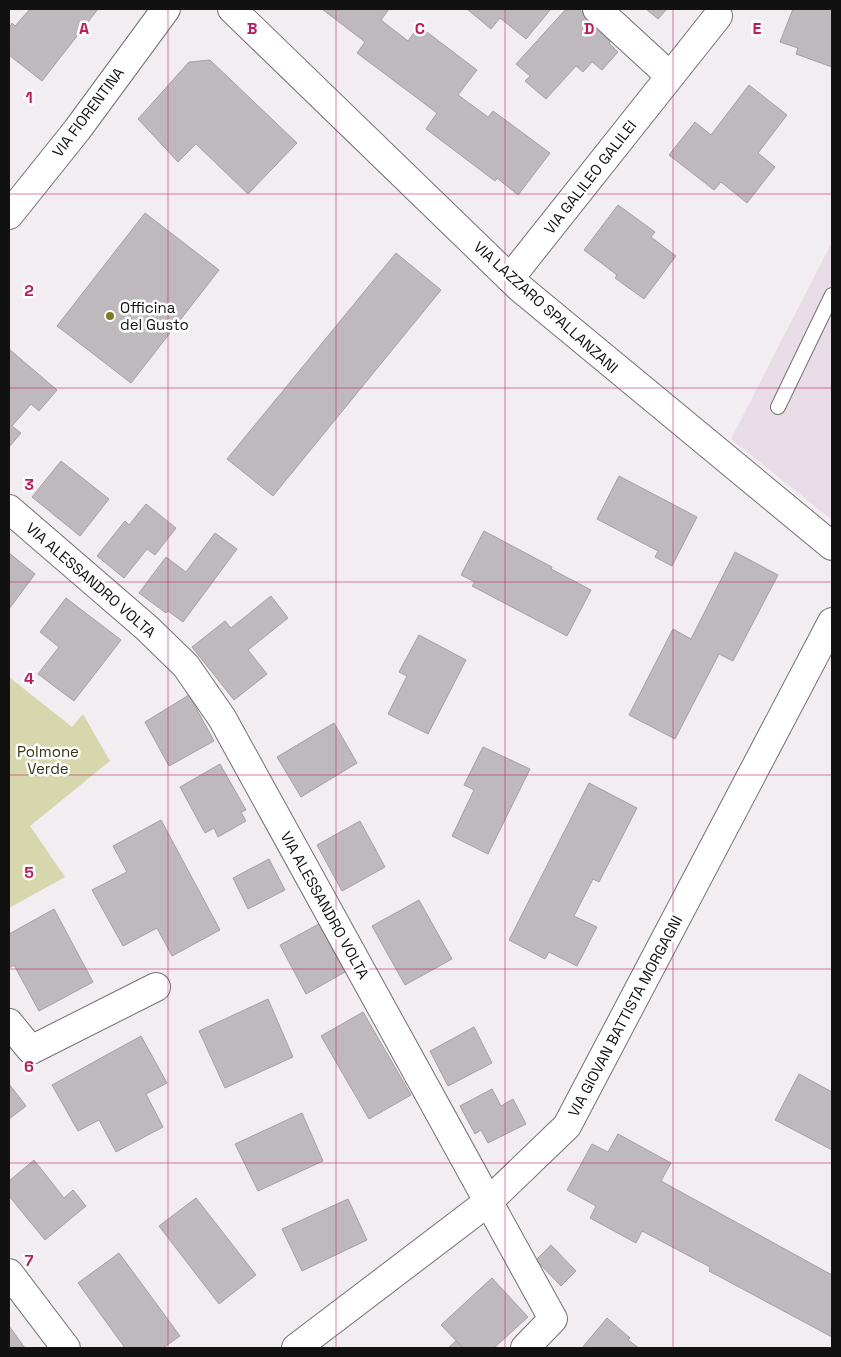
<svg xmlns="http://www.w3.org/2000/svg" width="841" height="1357" font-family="'Space Grotesk',sans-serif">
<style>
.built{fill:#e8dde6}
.green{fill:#d6d7ad}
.building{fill:#beb9bd;stroke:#a5a0a4}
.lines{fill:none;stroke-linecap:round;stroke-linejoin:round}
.lane-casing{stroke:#736f73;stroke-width:16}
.street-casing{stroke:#736f73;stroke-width:30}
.secondary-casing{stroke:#736f73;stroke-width:30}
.primary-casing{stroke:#736f73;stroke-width:30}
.lane{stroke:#fff;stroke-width:14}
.street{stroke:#fff;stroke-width:28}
.secondary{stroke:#fff;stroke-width:28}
.primary{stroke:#fff;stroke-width:28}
.grid{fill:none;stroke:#c2185b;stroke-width:1;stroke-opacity:0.55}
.poi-dot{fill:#7d7c24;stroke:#fff;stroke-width:2}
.labels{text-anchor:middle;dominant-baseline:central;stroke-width:5;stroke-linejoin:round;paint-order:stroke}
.street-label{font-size:15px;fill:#121112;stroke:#fff}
.poi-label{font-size:15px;fill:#121112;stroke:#fff;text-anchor:start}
.park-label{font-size:15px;fill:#333314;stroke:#fff}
.grid-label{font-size:16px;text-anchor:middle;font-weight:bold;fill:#c2185b;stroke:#fff;stroke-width:5;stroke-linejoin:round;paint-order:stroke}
</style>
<rect width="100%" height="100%" fill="#f2edf1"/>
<path class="built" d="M 832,242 L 832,520 L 731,439 Z"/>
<path class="green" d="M 9,677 L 72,727 L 83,714 L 110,761 L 30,826 L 65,877 L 9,908 Z"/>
<g class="building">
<path d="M 30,9 L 98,9 L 42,81 L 9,55 L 9,28 L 12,23 L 15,26 Z"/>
<path d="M 322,9 L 389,9 L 381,20 L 408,41 L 419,26 L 477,70 L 458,95 L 488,117 L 493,111 L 550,153 L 518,195 L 497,178 L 495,181 L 426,129 L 437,113 L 357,53 L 365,42 Z"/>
<path d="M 467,9 L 551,9 L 526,39 L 500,18 L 491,29 Z"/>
<path d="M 566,9 L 579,9 L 613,39 L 609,43 L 618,52 L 602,70 L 592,62 L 583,72 L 576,66 L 546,99 L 525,81 L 530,76 L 516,64 Z"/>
<path d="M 646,9 L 667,9 L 658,19 Z"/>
<path d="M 793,9 L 832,9 L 832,67 L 796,54 L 798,48 L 780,42 Z"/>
<path d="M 210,60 L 297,143 L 248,194 L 196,144 L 178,162 L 138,119 L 189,62 Z"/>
<path d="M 749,85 L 787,115 L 758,153 L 775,167 L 747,203 L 721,182 L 714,190 L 669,155 L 695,122 L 711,135 Z"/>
<path d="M 618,205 L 655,232 L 651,237 L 676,256 L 644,299 L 615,278 L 617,275 L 584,250 Z"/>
<path d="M 145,213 L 219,270 L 131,383 L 57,326 Z"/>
<path d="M 396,253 L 441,290 L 273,496 L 227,459 Z"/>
<path d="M 9,349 L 57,390 L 39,411 L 31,404 L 12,426 L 21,433 L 9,447 Z"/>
<path d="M 61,461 L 109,499 L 80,536 L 32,497 Z"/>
<path d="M 619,476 L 697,517 L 672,566 L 655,557 L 658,551 L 597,519 Z"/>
<path d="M 146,504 L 176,528 L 155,555 L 147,549 L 124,578 L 97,556 L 125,521 L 129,525 Z"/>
<path d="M 484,531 L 552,567 L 551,569 L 591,590 L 567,636 L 472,586 L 475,582 L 461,575 Z"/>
<path d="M 215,533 L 237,549 L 183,622 L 168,611 L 166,613 L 139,593 L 166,557 L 186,572 Z"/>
<path d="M 735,552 L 778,575 L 733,661 L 719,654 L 675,739 L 629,715 L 673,629 L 691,639 Z"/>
<path d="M 9,553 L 35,574 L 9,609 Z"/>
<path d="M 271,596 L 288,618 L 248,650 L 267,674 L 234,700 L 192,647 L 225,621 L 231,628 Z"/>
<path d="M 66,598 L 121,640 L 74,701 L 38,674 L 59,647 L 40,632 Z"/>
<path d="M 419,635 L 466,660 L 428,734 L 388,714 L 407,676 L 399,672 Z"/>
<path d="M 189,695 L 214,741 L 169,766 L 145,722 Z"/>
<path d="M 334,723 L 357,763 L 301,797 L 277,757 Z"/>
<path d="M 483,747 L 530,769 L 488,854 L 452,836 L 474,790 L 464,785 Z"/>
<path d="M 220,764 L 246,810 L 241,812 L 246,821 L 218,837 L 214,828 L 205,833 L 180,787 Z"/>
<path d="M 589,783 L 637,808 L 599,882 L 593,879 L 574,916 L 597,927 L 577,966 L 549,952 L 545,959 L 509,940 Z"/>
<path d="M 161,820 L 220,930 L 172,956 L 157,928 L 123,946 L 92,890 L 127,872 L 113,846 Z"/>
<path d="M 360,821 L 385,867 L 342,891 L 317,845 Z"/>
<path d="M 269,859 L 285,890 L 248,909 L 233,878 Z"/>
<path d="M 419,900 L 452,959 L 405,985 L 372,926 Z"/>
<path d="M 54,909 L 93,982 L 39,1011 L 14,965 L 9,968 L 9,934 Z"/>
<path d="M 319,924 L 345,972 L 306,994 L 280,945 Z"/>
<path d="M 268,999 L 293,1057 L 225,1088 L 199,1031 Z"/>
<path d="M 363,1012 L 411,1095 L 369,1119 L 321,1036 Z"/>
<path d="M 474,1027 L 492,1063 L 448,1086 L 430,1051 Z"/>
<path d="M 141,1036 L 167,1083 L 146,1094 L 163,1127 L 116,1152 L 99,1120 L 78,1131 L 52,1085 Z"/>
<path d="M 799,1074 L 832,1092 L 832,1150 L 775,1120 Z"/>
<path d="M 9,1084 L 26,1106 L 9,1119 Z"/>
<path d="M 492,1089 L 501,1106 L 513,1099 L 526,1124 L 488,1143 L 481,1130 L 475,1134 L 460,1106 Z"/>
<path d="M 302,1113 L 323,1161 L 258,1191 L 235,1144 Z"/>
<path d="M 618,1134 L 671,1163 L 661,1181 L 832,1275 L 832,1337 L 709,1271 L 710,1267 L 642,1231 L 636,1243 L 590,1218 L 596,1206 L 567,1190 L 592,1144 L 608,1152 Z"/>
<path d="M 34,1160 L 64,1198 L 73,1190 L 86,1206 L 45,1240 L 9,1196 L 9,1181 Z"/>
<path d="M 196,1198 L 256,1275 L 219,1304 L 159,1226 Z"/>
<path d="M 348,1199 L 367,1240 L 302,1271 L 282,1229 Z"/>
<path d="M 551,1245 L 576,1271 L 561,1286 L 536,1260 Z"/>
<path d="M 119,1253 L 180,1336 L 163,1348 L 125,1348 L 78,1283 Z"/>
<path d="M 492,1278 L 528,1317 L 494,1348 L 463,1348 L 441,1325 Z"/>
<path d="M 607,1318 L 630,1338 L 628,1340 L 639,1348 L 582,1348 Z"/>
<path d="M 9,1326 L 25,1348 L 9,1348 Z"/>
<path d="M 456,1341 L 463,1348 L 448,1348 Z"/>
</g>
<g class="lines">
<g class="lane-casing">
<path id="lane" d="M 778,407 L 832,295"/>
</g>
<g class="street-casing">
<g id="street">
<path d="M 597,9 L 670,76"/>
<path d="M 510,278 L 718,16"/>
<path d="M 9,509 L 147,628 L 186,666 L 222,718 L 553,1319 L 525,1348"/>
<path d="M 9,1023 L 31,1050 L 156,987"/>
<path d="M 9,1273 L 66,1348"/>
<path d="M 296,1348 L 488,1202 L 567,1126 L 832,622"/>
</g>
</g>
<g class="secondary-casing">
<path id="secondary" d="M 232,9 L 520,288 L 832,546"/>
</g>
<g class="primary-casing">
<path id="primary" d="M 9,215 L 77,130 L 166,9"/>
</g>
<use href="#lane" class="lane"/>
<use href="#street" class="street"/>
<use href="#secondary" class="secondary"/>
<use href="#primary" class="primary"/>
</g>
<path class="grid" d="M 168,9 L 168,1348M 336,9 L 336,1348M 505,9 L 505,1348M 673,9 L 673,1348M 9,194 L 832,194M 9,388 L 832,388M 9,582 L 832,582M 9,775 L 832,775M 9,969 L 832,969M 9,1163 L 832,1163"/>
<circle class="poi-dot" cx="110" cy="316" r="5"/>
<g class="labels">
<g class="street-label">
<text transform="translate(88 112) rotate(-53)">VIA FIORENTINA</text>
<text transform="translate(590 177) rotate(-52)">VIA GALILEO GALILEI</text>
<text transform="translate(546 307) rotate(42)">VIA LAZZARO SPALLANZANI</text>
<text transform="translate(91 580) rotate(41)">VIA ALESSANDRO VOLTA</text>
<text transform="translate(325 905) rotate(61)">VIA ALESSANDRO VOLTA</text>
<text transform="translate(625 1016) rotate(-62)">VIA GIOVAN BATTISTA MORGAGNI</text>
</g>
<g class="poi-label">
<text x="120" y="307">Officina<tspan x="120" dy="17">del Gusto</tspan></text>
</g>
<g class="park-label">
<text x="48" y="751">Polmone<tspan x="48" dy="17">Verde</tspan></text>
</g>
</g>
<g class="grid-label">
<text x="84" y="34">A</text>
<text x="252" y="34">B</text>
<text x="420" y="34">C</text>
<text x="589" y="34">D</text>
<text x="757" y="34">E</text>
<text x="29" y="103">1</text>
<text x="29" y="296">2</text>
<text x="29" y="490">3</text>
<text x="29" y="684">4</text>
<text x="29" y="878">5</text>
<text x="29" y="1072">6</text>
<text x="29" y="1266">7</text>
</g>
<rect width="841" height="1357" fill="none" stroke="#121112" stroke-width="20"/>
</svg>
